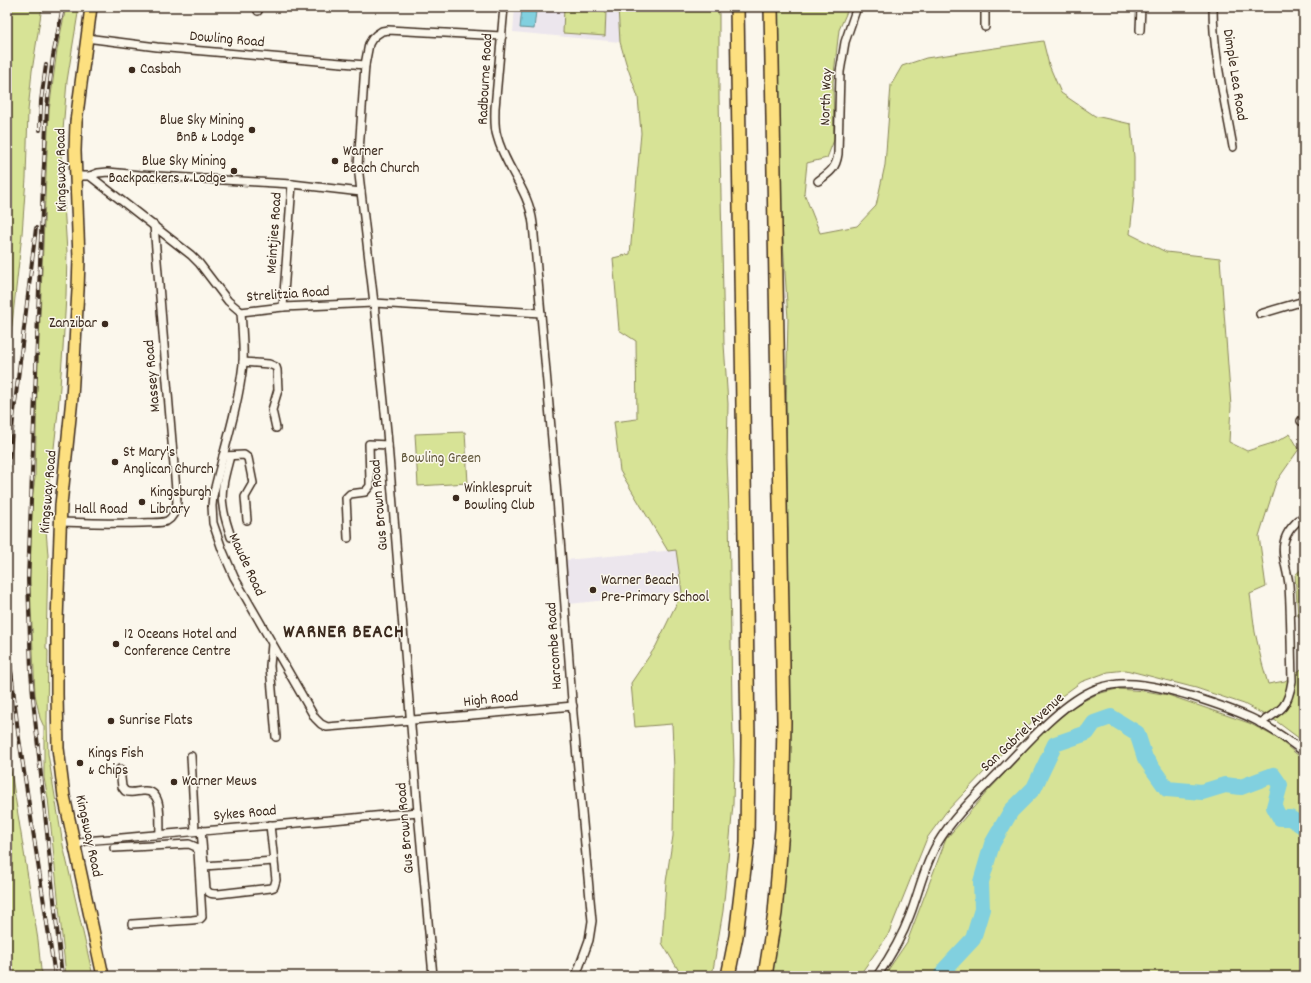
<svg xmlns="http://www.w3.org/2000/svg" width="1311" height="983" font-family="Dekko,sans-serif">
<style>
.built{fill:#ece6ed}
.green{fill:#d7e396;stroke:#89865a}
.water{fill:#81d0df;stroke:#658e92}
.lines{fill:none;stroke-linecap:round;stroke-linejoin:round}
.river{stroke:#81d0df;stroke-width:16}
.minor-casing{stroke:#3b2a1e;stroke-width:10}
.primary-casing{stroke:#3b2a1e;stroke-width:14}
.motorway-casing{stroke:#3b2a1e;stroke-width:16}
.minor{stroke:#fbf7ec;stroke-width:7}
.primary{stroke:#fde080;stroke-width:11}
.motorway{stroke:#fde080;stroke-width:13}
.rail-casing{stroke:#3b2a1e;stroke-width:4}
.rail{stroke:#fbf7ec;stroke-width:2.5;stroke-dasharray:8;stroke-linecap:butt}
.poi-dot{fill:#3b2a1e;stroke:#fbf7ec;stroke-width:1.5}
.labels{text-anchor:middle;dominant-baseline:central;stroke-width:3;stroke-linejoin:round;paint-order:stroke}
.street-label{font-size:15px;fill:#3b2a1e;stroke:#fbf7ec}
.poi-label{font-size:15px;fill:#3b2a1e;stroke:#fbf7ec;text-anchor:start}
.park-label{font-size:15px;fill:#62583c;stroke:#fbf7ec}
.district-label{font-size:19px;font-weight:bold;letter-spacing:1px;fill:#3b2a1e;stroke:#fbf7ec}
</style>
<rect width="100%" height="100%" fill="#fbf7ec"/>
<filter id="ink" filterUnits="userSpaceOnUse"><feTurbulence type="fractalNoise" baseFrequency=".025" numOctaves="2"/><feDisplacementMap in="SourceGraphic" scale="8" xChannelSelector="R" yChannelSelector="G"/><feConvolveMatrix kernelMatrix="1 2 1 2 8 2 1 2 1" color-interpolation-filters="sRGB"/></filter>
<g filter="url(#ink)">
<g class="built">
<path d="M 515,7 L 680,7 L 668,43 L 620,42 L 513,32 Z"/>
<path d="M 676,550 L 682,592 L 569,604 L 565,560 Z"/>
</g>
<g class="green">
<path d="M 7,7 L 42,7 L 32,71 L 28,111 L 26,178 L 22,234 L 7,370 Z"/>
<path d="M 66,7 L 79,7 L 67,81 L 61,156 L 67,252 L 66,296 L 63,348 L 58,412 L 53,457 L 46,498 L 45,517 L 48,555 L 46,648 L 48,651 L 47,721 L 48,754 L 63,845 L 93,976 L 66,976 L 48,798 L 44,778 L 44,727 L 40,718 L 35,694 L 30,585 L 32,499 L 35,478 L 37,388 L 47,152 L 49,111 L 57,50 Z"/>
<path d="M 564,7 L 606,11 L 605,36 L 563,33 Z"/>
<path d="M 618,7 L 719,7 L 719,97 L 724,344 L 728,404 L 727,459 L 729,511 L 732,705 L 734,761 L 733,804 L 728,860 L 723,911 L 712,976 L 679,976 L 679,971 L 662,943 L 666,882 L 673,836 L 674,769 L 672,724 L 635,727 L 631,683 L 656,646 L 682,592 L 676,550 L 668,551 L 620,471 L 614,422 L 637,419 L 636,341 L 619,330 L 613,258 L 630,254 L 641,133 L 638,97 L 626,63 L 620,42 Z"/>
<path d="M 776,7 L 849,7 L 839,30 L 833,82 L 834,140 L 827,158 L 807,163 L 804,193 L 820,233 L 857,226 L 876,206 L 885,165 L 891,85 L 902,66 L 926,58 L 1043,41 L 1049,65 L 1061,93 L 1095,116 L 1131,124 L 1134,157 L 1134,195 L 1130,234 L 1166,252 L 1220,258 L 1231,406 L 1229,442 L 1247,451 L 1276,442 L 1290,434 L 1299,449 L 1276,482 L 1259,536 L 1266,587 L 1250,594 L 1255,632 L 1262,663 L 1268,684 L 1285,681 L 1304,667 L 1304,742 L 1276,721 L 1244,704 L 1196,688 L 1126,670 L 1108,672 L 1081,682 L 1044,709 L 946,812 L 927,838 L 888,935 L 859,976 L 772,976 L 783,885 L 790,673 L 786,404 L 788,319 L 782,225 Z"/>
<path d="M 465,432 L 468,483 L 418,486 L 415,434 Z"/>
<path d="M 1304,567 L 1304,618 L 1298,616 L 1295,575 Z"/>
<path d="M 1117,689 L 1145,691 L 1168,695 L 1249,723 L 1277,738 L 1304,760 L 1304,976 L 884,976 L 907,942 L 946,839 L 987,792 L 1040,736 L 1072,707 L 1097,694 Z"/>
<path d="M 7,746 L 38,940 L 41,970 L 44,976 L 33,976 L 32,975 L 7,976 Z"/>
</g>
<path class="water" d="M 522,9 L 536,11 L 534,29 L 520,28 Z"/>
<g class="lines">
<path class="river" d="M 941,976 L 945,969 L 973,939 L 982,909 L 981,882 L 992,844 L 1011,811 L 1034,788 L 1055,744 L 1087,733 L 1094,723 L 1111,717 L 1137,733 L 1145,758 L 1167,789 L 1202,792 L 1225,785 L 1241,787 L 1273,775 L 1280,785 L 1274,807 L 1280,818 L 1290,818 L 1304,827"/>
<g class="minor-casing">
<g id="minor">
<path d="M 504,7 L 495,108 C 495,117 494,127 497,136 C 505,168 529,189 533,224 L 556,485 L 573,714 L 592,921 L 589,940 L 576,976"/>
<path d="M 1213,7 C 1213,54 1225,101 1233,147"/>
<path d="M 258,11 L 259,7"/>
<path d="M 985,27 L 985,7"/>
<path d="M 1140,30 L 1141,7"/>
<path d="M 86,38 L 157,47 L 365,65"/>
<path d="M 76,176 L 90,176 L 98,173 L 108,172 L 140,175 L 292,184 L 361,192"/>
<path d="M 90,176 L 191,255 L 199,263 L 228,301 L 241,312 L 283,307 L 374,303 L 541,313"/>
<path d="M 818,181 C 829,173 836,169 838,154 L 840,72 L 845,42 L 857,7"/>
<path d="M 283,307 L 292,184"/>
<path d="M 241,312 C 242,329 244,347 243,364 C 238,409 223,452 213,496 L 212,506 L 213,523 L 222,549 L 234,577 L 315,718 L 321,724 L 327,727 L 461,716 L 573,706"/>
<path d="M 1260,314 L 1304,301"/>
<path d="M 243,362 L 269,364 L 276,367 L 277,370 L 278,390 L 272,410 L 276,428"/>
<path d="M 1301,421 L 1304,419"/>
<path d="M 223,456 L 244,455 L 248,458 L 253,483 L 245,497 L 247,520"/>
<path d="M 230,456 C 226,472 220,489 223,506 C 224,517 228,527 231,537"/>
<path d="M 60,522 C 87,523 115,524 142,523 C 150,522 159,524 167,521 C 174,517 176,509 177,502 L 154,225"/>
<path d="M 348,538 L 346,498 L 350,494 L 365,492 L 370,486 L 370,481 L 369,444 L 388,445"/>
<path d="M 272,644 L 270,666 L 276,737"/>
<path d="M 1260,723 C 1282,710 1288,707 1292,681 C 1291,649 1291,617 1289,585 C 1288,571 1281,557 1284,543 C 1286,532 1295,522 1304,516"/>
<path d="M 191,756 L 195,831"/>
<path d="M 120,769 L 122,787 L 125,791 C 131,794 137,791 143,791 C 164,789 159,820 160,834"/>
<path d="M 201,830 L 206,889 C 209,894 212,894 218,894 L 271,888 L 274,887 L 276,880 L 270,825"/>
<path d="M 75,846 L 85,841 C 196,831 307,823 418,812"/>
<path d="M 114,848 L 189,844 L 196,847 L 198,851 L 202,917 L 200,919 L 192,920 L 132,924"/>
<path d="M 204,866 L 274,861"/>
<path d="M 433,976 L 418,812 L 387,432 L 374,303 L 358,166 L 365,65 L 369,44 L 372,39 L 376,35 L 382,31 L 388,30 L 502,36"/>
<path d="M 877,976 C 891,956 902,937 910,915 C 919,892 924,866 937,844 C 954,815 981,791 1004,767 C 1028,742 1063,702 1096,689 C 1128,677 1163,688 1194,697 C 1213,703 1232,709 1251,718 C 1270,727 1287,739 1304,752"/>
</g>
</g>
<g class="primary-casing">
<path id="primary" d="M 91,7 L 76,122 L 75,151 L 79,259 L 78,290 L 72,398 L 61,505 L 57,621 L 57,694 L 58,748 L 64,796 L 103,976"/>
</g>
<g class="motorway-casing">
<g id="motorway">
<path d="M 728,976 L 736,936 L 747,843 L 748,739 L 737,7"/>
<path d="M 765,976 L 775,913 L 782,829 L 784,722 L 771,7"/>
</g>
</g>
<use href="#minor" class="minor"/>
<use href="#primary" class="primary"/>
<use href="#motorway" class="motorway"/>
<g class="rail-casing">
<g id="rail">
<path d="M 40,130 L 41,101 L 46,65"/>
<path d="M 7,483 L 13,420 L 36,228"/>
<path d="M 7,633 L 18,732 L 55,976"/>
<path d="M 62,976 L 34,709 L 31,671 L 28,579 L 43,183 L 47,107 L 53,56 L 63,7"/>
</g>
</g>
<use href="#rail" class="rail"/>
</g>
</g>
<g class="poi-dot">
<circle cx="132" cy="70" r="4"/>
<circle cx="252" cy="130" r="4"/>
<circle cx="335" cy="161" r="4"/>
<circle cx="234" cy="171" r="4"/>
<circle cx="105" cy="324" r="4"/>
<circle cx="115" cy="462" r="4"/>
<circle cx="456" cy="498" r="4"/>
<circle cx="142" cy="502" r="4"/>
<circle cx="593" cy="590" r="4"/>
<circle cx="116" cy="644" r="4"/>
<circle cx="111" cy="721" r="4"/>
<circle cx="80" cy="763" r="4"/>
<circle cx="174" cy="782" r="4"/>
</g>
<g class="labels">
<g class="street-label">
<text transform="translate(227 40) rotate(5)">Dowling Road</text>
<text transform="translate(1234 75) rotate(81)">Dimple Lea Road</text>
<text transform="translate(486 79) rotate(-87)">Radbourne Road</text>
<text transform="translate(827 97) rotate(-88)">North Way</text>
<text transform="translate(62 170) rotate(-91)">Kingsway Road</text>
<text transform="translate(275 233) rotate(-86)">Meintjies Road</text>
<text transform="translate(288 295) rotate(-4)">Strelitzia Road</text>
<text transform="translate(153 376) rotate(-95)">Massey Road</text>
<text transform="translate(49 492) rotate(-85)">Kingsway Road</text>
<text transform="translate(380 505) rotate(-95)">Gus Brown Road</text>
<text x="101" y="510">Hall Road</text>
<text transform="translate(246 565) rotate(65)">Maude Road</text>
<text transform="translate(555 646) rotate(-94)">Harcombe Road</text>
<text transform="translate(491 700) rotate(-6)">High Road</text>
<text transform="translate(1023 733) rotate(-43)">San Gabriel Avenue</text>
<text transform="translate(245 814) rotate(-5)">Sykes Road</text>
<text transform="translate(406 828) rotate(-95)">Gus Brown Road</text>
<text transform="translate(88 836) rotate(78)">Kingsway Road</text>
</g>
<g class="poi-label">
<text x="140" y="70">Casbah</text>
<text x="244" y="121" text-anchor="end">Blue Sky Mining<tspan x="244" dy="17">BnB &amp; Lodge</tspan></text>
<text x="343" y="152">Warner<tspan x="343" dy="17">Beach Church</tspan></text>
<text x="226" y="162" text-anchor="end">Blue Sky Mining<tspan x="226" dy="17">Backpackers &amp; Lodge</tspan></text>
<text x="97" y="324" text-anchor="end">Zanzibar</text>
<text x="123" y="453">St Mary's<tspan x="123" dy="17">Anglican Church</tspan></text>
<text x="464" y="489">Winklespruit<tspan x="464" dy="17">Bowling Club</tspan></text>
<text x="150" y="493">Kingsburgh<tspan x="150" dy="17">Library</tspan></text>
<text x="601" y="581">Warner Beach<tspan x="601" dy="17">Pre-Primary School</tspan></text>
<text x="124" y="635">12 Oceans Hotel and<tspan x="124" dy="17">Conference Centre</tspan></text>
<text x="119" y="721">Sunrise Flats</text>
<text x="88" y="754">Kings Fish<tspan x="88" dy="17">&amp; Chips</tspan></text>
<text x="182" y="782">Warner Mews</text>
</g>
<g class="park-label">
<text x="441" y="459">Bowling Green</text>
</g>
<g class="district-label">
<text x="344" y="633">WARNER BEACH</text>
</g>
</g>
<rect width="1311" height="983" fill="none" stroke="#fbf7ec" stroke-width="24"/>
<rect x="12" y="12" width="1287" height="959" fill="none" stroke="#3b2a1e" stroke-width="1.5" filter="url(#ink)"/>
</svg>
